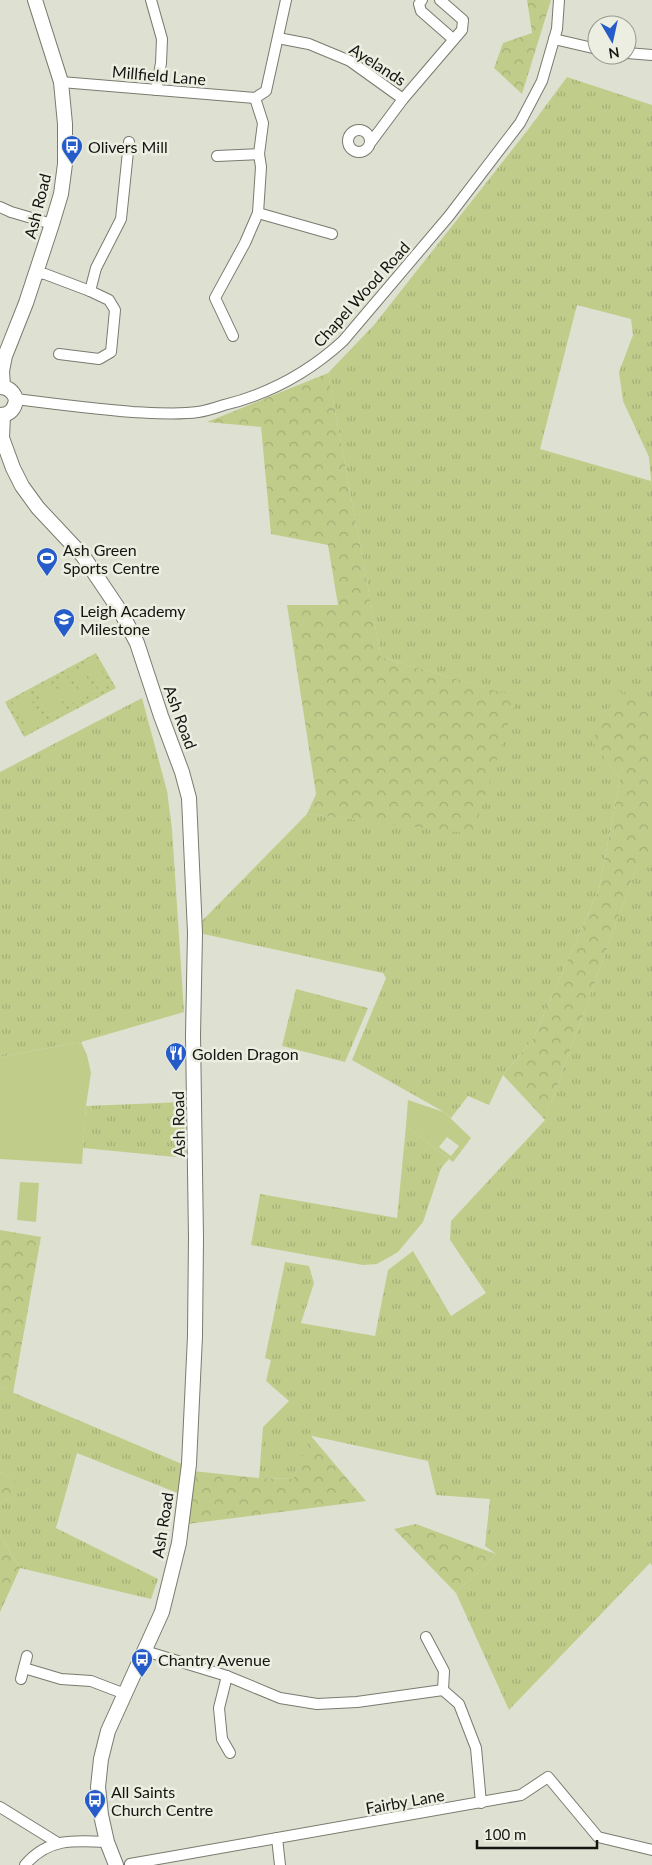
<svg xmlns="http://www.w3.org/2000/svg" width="652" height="1865" font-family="Lato,sans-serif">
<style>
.grass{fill:url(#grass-tufts);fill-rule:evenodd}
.forest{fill:url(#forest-crowns)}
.park{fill:url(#park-dots)}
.garden{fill:#c0cc8a;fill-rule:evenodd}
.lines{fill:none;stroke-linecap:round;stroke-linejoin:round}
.street-casing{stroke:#787b6e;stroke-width:12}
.secondary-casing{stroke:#787b6e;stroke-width:16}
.street{stroke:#fff;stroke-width:10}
.secondary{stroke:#fff;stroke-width:14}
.labels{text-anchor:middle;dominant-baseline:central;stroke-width:5;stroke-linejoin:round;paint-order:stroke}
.street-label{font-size:16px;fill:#141511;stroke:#ebeee0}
.poi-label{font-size:16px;fill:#141511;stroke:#ebeee0;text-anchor:start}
</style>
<defs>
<pattern id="grass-tufts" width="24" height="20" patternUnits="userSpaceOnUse" patternTransform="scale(1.25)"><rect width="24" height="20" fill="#c0cc8a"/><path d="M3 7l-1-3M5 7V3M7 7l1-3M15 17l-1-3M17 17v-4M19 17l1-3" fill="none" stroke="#a4ae76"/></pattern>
<pattern id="forest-crowns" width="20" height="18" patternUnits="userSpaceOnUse" patternTransform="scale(1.25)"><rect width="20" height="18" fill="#c0cc8a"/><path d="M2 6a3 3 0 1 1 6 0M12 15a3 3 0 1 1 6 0" fill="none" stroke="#a4ae76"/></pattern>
<pattern id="park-dots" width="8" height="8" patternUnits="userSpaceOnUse" patternTransform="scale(1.25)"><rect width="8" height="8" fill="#c0cc8a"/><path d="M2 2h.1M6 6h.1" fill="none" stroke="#a4ae76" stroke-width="1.8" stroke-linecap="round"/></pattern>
</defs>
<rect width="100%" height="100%" fill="#dee1d2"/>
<g class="grass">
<path d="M 567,77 L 652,105 L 652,790 L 594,743 L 620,779 L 599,889 L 533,1039 L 503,1075 L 489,1105 L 468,1096 L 451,1118 L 444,1112 L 352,1060 L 386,978 L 383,973 L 199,933 L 198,925 L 307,814 L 473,833 L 516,697 L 381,657 L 328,373 L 374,325 L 530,127 ZM 577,305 L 631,319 L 633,335 L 619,372 L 623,401 L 649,457 L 651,481 L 540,449 Z"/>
<path d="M 142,698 L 167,791 L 172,829 L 184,1012 L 81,1042 L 0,1057 L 0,772 Z"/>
<path d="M 652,824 L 652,1566 L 650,1563 L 509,1710 L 456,1593 L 496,1554 L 485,1546 L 490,1499 L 436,1495 L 428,1461 L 312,1436 L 293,1479 L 259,1478 L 263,1427 L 289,1401 L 266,1381 L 271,1360 L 265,1358 L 285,1262 L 309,1266 L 314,1283 L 301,1323 L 375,1336 L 388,1270 L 413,1251 L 451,1316 L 486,1293 L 450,1240 L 451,1221 L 545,1120 Z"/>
<path d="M 296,989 L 368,1008 L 345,1062 L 282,1046 Z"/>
<path d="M 183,1102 L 186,1158 L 83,1148 L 86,1106 Z"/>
<path d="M 406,1126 L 449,1159 L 441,1168 L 423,1222 L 398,1252 L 377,1264 L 363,1265 L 251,1245 L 260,1194 L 397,1218 Z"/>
<path d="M 0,1387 L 182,1464 L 180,1494 L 77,1453 L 56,1528 L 158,1579 L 151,1599 L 20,1568 L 0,1535 L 0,1503 L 27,1488 L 0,1472 Z"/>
</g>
<g class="forest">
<path d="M 527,0 L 551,0 L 522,94 L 494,68 L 503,43 L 532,33 Z"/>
<path d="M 328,373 L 381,657 L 517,697 L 473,834 L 307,814 L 316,794 L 287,605 L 338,605 L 328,545 L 271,534 L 261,427 L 207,422 Z"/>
<path d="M 618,690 L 652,709 L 652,868 L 638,863 L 545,1120 L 503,1075 L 533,1039 L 599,889 L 620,779 L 592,741 Z"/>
<path d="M 0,1230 L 41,1237 L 13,1393 L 0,1387 Z"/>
<path d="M 311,1436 L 366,1501 L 187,1524 L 193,1471 L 259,1478 L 293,1479 Z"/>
<path d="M 0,1472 L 28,1488 L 0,1503 Z"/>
<path d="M 416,1524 L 496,1554 L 456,1593 L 394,1529 Z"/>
<path d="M 0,1535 L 20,1568 L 0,1612 Z"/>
</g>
<path class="park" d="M 96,653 L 116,688 L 24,737 L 5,702 Z"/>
<g class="garden">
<path d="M 96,659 L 110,685 L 99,690 L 85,665 Z"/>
<path d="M 81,667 L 95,692 L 84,698 L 70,673 Z"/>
<path d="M 67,676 L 80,700 L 68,705 L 55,682 Z"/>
<path d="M 50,680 L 67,711 L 51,720 L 34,689 Z"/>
<path d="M 27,692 L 44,724 L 29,732 L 12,701 Z"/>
<path d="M 81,1042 L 87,1055 L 91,1073 L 86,1106 L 82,1164 L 0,1159 L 0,1057 Z"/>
<path d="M 408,1100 L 444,1112 L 471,1138 L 453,1162 L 406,1126 ZM 447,1137 L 459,1146 L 451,1156 L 439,1147 Z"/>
<path d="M 20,1182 L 39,1183 L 36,1222 L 17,1220 Z"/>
</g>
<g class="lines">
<g class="street-casing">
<g id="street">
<path d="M 151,0 L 162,39 L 161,63 L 156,90"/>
<path d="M 422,0 L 419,4 L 421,11 L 453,39"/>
<path d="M 278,38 L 309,44 L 350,61 L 403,99 L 462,30 L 463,20 L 440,0"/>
<path d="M 554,39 L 597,49"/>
<path d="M 627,53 L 652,55"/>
<path d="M 61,82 L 255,98"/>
<path d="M 255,98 L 266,91 L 286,0"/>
<circle cx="359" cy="141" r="11"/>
<path d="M 371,142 L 403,99"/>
<path d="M 217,156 L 259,154"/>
<path d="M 0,207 L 11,212 L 52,224"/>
<path d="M 258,213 L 332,234"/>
<path d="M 37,273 L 45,274 L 90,291 L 96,268 L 121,219 L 129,142"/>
<path d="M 233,336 L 215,298 L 245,243 L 258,213 L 261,167 L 259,154 L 263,123 L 255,98"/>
<path d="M 59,354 L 99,359 L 111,352 L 115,310 L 109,300 L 90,291"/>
<path d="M 16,399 C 55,404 94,409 133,412 C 154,413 177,415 198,412 C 206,411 215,408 224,405 C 269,394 308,373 343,341 L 449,216 L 520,123 L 542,81 L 557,29 L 559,0"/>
<path d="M 426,1637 L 444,1671 L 443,1690"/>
<path d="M 145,1651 L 227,1676 L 280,1698 L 317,1704 L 357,1702 L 443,1690 L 459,1704 L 476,1748 L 481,1803"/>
<path d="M 24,1668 L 61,1679 L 91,1681 L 125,1694"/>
<path d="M 227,1676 L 219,1708 L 222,1739 L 230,1753"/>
<path d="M 21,1679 L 27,1656"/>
<path d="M 0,1807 L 58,1843"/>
<path d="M 277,1838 L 280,1865"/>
<path d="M 130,1864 L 521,1795 L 548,1777 L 598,1837 L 652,1850"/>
<path d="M 25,1865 C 48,1838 74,1840 107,1842"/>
</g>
</g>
<g class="secondary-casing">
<g id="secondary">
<path d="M 0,387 C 8,387 13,391 16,399 C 15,409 10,415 0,415"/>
<path d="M 3,387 L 2,371 L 5,356 L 26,303 L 52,224 L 61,194 L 65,164 L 65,124 L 61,82 L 35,0"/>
<path d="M 3,415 L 2,438 L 13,468 L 22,486 L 38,508 L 83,556 L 122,614 L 137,643 L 161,716 L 182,772 L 189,798 L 195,933 L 193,1035 L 196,1238 L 195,1336 L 189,1464 L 179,1543 L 162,1612 L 108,1731 L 101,1759 L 98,1787 L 101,1815 L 107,1842 L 116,1865"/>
</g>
</g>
<use href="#street" class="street"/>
<use href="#secondary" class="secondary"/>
</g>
<defs>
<g id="bus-pin" transform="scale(1.125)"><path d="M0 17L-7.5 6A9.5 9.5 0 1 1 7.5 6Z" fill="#265cc9" stroke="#ebeee0"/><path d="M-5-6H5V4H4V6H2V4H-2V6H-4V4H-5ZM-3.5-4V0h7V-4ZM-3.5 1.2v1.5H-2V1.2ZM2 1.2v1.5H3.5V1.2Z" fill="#fff"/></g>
<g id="stadium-pin" transform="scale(1.125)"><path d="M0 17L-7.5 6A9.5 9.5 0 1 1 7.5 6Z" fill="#265cc9" stroke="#ebeee0"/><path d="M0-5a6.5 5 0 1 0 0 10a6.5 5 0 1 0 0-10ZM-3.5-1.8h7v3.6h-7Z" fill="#fff"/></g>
<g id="school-pin" transform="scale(1.125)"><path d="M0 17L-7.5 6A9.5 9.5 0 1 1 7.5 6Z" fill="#265cc9" stroke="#ebeee0"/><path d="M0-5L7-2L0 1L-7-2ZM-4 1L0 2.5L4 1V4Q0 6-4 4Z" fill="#fff"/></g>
<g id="restaurant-pin" transform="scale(1.125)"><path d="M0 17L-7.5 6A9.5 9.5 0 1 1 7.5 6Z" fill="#265cc9" stroke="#ebeee0"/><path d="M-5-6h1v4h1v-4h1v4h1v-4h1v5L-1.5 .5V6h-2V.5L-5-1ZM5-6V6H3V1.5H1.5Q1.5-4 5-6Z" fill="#fff"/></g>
</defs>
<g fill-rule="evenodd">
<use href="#bus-pin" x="72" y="146"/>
<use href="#stadium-pin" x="47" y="558"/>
<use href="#school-pin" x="64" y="619"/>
<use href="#restaurant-pin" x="176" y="1053"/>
<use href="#bus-pin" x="142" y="1659"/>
<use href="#bus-pin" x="95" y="1800"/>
</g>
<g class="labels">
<g class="street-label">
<text transform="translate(378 64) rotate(33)">Ayelands</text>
<text transform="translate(159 75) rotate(5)">Millfield Lane</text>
<text transform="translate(37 206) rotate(-76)">Ash Road</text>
<text transform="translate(361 294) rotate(-48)">Chapel Wood Road</text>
<text transform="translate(181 717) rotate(70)">Ash Road</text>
<text transform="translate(178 1124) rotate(-91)">Ash Road</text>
<text transform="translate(162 1525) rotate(-81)">Ash Road</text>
<text transform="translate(405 1801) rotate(-10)">Fairby Lane</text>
</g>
<g class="poi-label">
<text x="88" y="146">Olivers Mill</text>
<text x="63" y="549">Ash Green<tspan x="63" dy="18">Sports Centre</tspan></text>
<text x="80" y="610">Leigh Academy<tspan x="80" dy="18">Milestone</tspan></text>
<text x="192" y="1053">Golden Dragon</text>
<text x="158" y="1659">Chantry Avenue</text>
<text x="111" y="1791">All Saints<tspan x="111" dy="18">Church Centre</tspan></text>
</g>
</g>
<g transform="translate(612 40) rotate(171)"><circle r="24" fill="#ebeee0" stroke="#95978d"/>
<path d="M0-4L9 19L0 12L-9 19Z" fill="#265cc9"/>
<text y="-8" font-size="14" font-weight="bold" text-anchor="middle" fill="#141511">N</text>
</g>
<path d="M477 1840v8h120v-8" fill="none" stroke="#141511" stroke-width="2.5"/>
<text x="484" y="1840" font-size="15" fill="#141511" stroke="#ebeee0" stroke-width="4" paint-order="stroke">100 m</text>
</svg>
